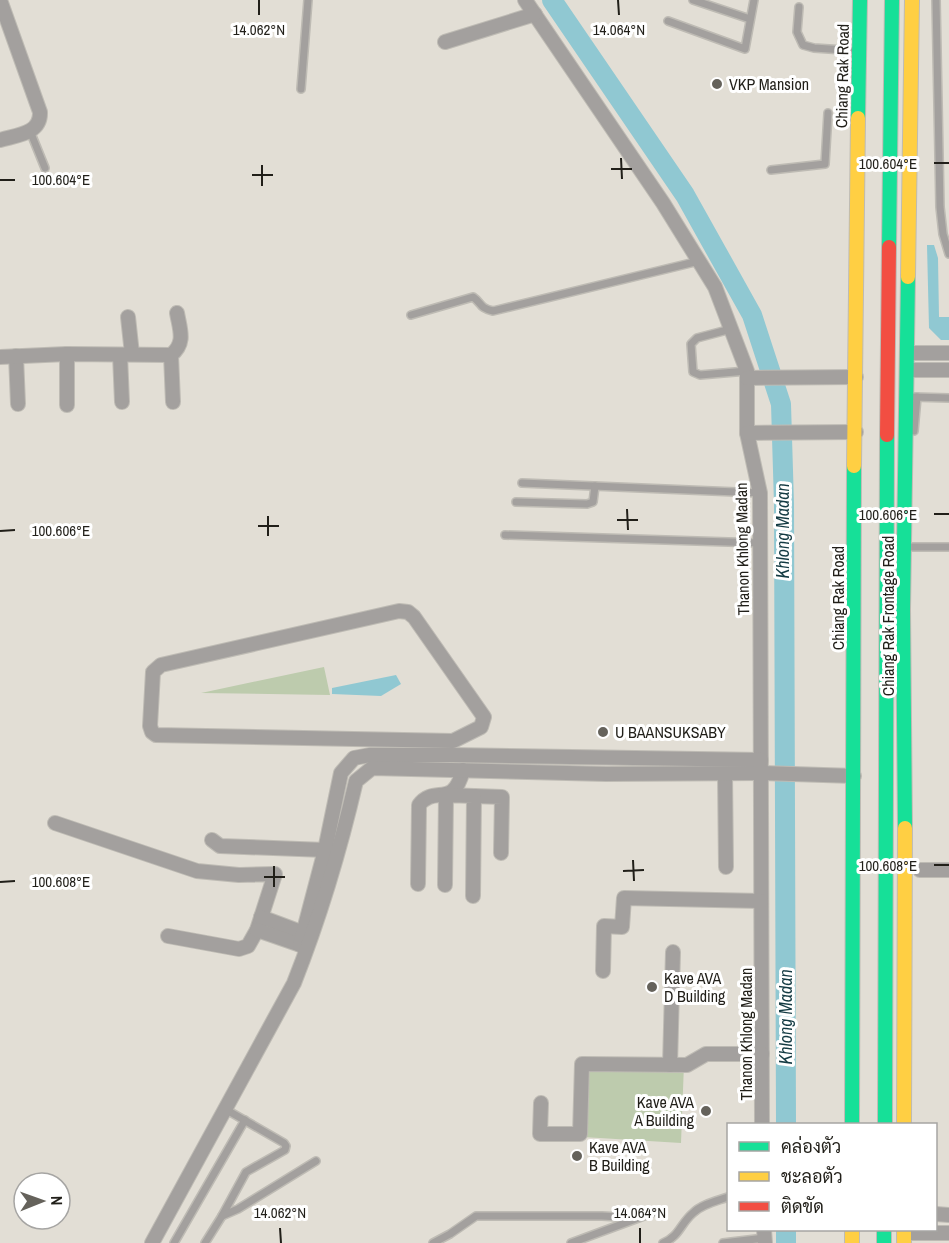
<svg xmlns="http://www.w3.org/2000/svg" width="949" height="1243" font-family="'Archivo Narrow',Sarabun,sans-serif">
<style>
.green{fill:#bdcbad}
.water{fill:#90c8d2}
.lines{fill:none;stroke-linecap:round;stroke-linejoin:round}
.river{stroke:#90c8d2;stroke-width:20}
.lane-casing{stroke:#bebbb4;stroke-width:10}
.street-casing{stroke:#bebbb4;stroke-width:16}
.fast-casing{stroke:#bebbb4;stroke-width:16}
.slow-casing{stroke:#bebbb4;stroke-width:16}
.jam-casing{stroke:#bebbb4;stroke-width:16}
.lane{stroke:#a3a09e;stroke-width:7}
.street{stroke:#a3a09e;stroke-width:14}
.fast{stroke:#16e098;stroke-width:14}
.slow{stroke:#ffcf43;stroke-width:14}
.jam{stroke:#f24e42;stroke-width:14}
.ticks{fill:none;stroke:#211f19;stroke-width:2}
.poi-dot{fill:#65625b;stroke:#fff;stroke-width:2}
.labels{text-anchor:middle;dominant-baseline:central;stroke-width:6;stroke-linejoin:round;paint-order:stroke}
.street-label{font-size:16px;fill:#211f19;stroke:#fff}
.poi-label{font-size:16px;fill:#211f19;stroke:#fff;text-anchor:start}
.water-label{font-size:18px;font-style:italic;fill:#143b43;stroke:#fff}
.ticks-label{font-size:15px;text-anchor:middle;fill:#211f19;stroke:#fff;stroke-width:6;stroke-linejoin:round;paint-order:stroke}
</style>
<rect width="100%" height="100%" fill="#e2ded5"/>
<g class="green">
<path d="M 324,667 L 330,695 L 201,693 Z"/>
<path d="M 585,1061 L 684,1064 L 681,1143 L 583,1137 Z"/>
</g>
<g class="water">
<path d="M 927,245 L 934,245 L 938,258 L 939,317 L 949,317 L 949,340 L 941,340 L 929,328 Z"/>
<path d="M 396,675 L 401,684 L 381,696 L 332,694 L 332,688 Z"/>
</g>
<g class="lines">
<g class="river">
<path d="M 552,0 L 685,195 L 752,315 L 781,404 L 784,504 L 786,1124"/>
<path d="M 786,1230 L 786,1243"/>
</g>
<g class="lane-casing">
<g id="lane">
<path d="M 693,0 L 750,19"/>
<path d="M 936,0 L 940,207 L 943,234 L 949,254"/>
<path d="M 799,7 L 797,32 L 803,45 L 814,48 L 859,51"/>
<path d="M 668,21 L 745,49 L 754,0"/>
<path d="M 301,89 L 308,0"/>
<path d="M 30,131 L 45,168"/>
<path d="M 771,170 L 825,164 L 828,113"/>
<path d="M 411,315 L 473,297 C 482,303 479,308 493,311 L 699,261"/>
<path d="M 731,329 L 697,338 L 691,344 L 693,372 L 700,375 L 747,371"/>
<path d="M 913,397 L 949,398"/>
<path d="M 914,431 L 917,397"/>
<path d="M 522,483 L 760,493"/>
<path d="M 516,502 L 587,504 L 593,502 L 595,486"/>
<path d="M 505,535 L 760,543"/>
<path d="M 905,547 L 949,547"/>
<path d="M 222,1216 L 246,1172 L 285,1150 L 286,1146 L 284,1143 L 225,1109"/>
<path d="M 174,1243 L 245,1120"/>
<path d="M 205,1243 L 222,1216 L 238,1209 L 316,1161"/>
<path d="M 433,1243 L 450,1234 L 476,1216 L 602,1216 L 637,1218"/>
<path d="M 571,1243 L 652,1213"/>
<path d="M 663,1243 C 680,1236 680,1224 693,1213 C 702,1204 717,1201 728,1197"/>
<path d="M 723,1243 L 765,1238"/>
</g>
</g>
<g class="street-casing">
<g id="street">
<path d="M 0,0 L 40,112 C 41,134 17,135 0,140"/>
<path d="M 525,0 L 663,203 L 715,287 L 747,371 L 747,433 L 760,493 L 762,1124"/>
<path d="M 445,42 L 535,14"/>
<path d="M 128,317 L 132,354"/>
<path d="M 907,353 L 949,353"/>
<path d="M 67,354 L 67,405"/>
<path d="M 120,355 L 122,402"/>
<path d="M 171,355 L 173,402"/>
<path d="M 16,356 L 18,404"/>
<path d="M 0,357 L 67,354 L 171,355 C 186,343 180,330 177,313"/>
<path d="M 907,370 L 949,370"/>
<path d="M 747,378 L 856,377"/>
<path d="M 747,433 L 856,432"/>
<path d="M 399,611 L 408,612 L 414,617 L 484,717 L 481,727 L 453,741 L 156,735 L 152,732 L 150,726 L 153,672 L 161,665 Z"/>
<path d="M 725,774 L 726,867"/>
<path d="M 474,796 L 502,797 L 501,853"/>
<path d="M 55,823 L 197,871 L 239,875 L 275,874 L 257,930 L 248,946 L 239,949 L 168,936"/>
<path d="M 212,840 L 220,846 L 325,850 L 333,854"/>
<path d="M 920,870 L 949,870"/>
<path d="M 418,884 L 419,805 C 435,784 453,810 463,770"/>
<path d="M 445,885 L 446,795 L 474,796 L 473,896"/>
<path d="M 261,917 L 309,935"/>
<path d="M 257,930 L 306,947"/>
<path d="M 300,945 L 325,850 L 341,773 L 354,758 L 370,755 L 452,755 L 761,760"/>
<path d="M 603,971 L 604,926 L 622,927 L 624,898 L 761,901"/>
<path d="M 670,1065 L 673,952"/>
<path d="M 541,1103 L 540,1134 L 580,1134 L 582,1064 L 687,1065 L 706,1054 L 762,1054"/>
<path d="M 936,1214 L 949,1215"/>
<path d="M 764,1230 L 765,1243"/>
<path d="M 904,1233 L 949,1233"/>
<path d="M 152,1243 L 294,983 C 320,917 340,850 356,781 L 372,768 L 606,774 L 761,773 L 854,776"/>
</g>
</g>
<g class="fast-casing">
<g id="fast">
<path d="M 858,118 L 860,0"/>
<path d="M 889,247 L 892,0"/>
<path d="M 905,828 L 903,610 L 908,277"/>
<path d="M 852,1124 L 854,466"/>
<path d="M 885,1124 L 887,435"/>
<path d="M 884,1230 L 884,1243"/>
</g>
</g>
<g class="slow-casing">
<g id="slow">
<path d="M 908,277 L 912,0"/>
<path d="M 854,466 L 858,118"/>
<path d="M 904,1124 L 905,828"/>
<path d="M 852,1230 L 852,1243"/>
<path d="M 904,1230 L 904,1243"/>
</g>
</g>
<g class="jam-casing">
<path id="jam" d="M 887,435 L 889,247"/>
</g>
<use href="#lane" class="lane"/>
<use href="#street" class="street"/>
<use href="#fast" class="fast"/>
<use href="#slow" class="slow"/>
<use href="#jam" class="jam"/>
</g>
<path class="ticks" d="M 259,0 L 259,15M 618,0 L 619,15M 621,158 L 622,179M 934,163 L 949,163M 262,165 L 262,186M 611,169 L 632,169M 252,175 L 273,175M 0,180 L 15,180M 627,509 L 628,530M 934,514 L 949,514M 268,516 L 268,536M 617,520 L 638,520M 258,526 L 279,526M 0,531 L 15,530M 633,860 L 634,881M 934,865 L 949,865M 274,866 L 274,887M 623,871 L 644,870M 264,877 L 285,877M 0,882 L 15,881M 280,1228 L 281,1243M 640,1228 L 640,1243"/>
<g class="poi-dot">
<circle cx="717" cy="84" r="6"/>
<circle cx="603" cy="732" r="6"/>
<circle cx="652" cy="987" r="6"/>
<circle cx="706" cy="1111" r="6"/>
<circle cx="577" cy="1156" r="6"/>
</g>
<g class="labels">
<g class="street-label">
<text transform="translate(842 76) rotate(-89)">Chiang Rak Road</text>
<text transform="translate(742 549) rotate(-91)">Thanon Khlong Madan</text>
<text transform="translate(838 598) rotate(-90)">Chiang Rak Road</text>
<text transform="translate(888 616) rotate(-90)">Chiang Rak Frontage Road</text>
<text transform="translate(746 1034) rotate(-90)">Thanon Khlong Madan</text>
</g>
<g class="poi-label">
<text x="729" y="84">VKP Mansion</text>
<text x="615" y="732">U BAANSUKSABY</text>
<text x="664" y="978">Kave AVA<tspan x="664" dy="18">D Building</tspan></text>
<text x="694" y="1102" text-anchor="end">Kave AVA<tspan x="694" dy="18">A Building</tspan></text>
<text x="589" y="1147">Kave AVA<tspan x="589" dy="18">B Building</tspan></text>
</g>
<g class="water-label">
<text transform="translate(782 531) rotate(-90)">Khlong Madan</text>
<text transform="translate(785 1017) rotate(-90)">Khlong Madan</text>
</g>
</g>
<g class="ticks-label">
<text x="259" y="35">14.062°N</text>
<text x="619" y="35">14.064°N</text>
<text x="888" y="169">100.604°E</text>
<text x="61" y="185">100.604°E</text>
<text x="888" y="520">100.606°E</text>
<text x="61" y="536">100.606°E</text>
<text x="888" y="871">100.608°E</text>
<text x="61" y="887">100.608°E</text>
<text x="280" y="1218">14.062°N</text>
<text x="640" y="1218">14.064°N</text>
</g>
<rect x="727" y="1123" width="210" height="108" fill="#ffffff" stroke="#a6a5a3" stroke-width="1.5"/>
<rect x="739" y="1142" width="30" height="9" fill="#16e098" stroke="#a6a5a3" stroke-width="1.5"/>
<text x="781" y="1153" font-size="18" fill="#211f19">คล่องตัว</text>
<rect x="739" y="1172" width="30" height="9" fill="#ffcf43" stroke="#a6a5a3" stroke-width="1.5"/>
<text x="781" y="1183" font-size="18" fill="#211f19">ชะลอตัว</text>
<rect x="739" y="1202" width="30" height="9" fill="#f24e42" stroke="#a6a5a3" stroke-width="1.5"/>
<text x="781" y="1213" font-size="18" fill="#211f19">ติดขัด</text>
<g transform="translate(42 1201) rotate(89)"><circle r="28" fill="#ffffff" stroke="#a6a5a3" stroke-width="1.5"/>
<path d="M0-4.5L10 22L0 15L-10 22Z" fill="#65625b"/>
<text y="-9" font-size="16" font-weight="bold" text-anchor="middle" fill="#211f19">N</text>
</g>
</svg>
